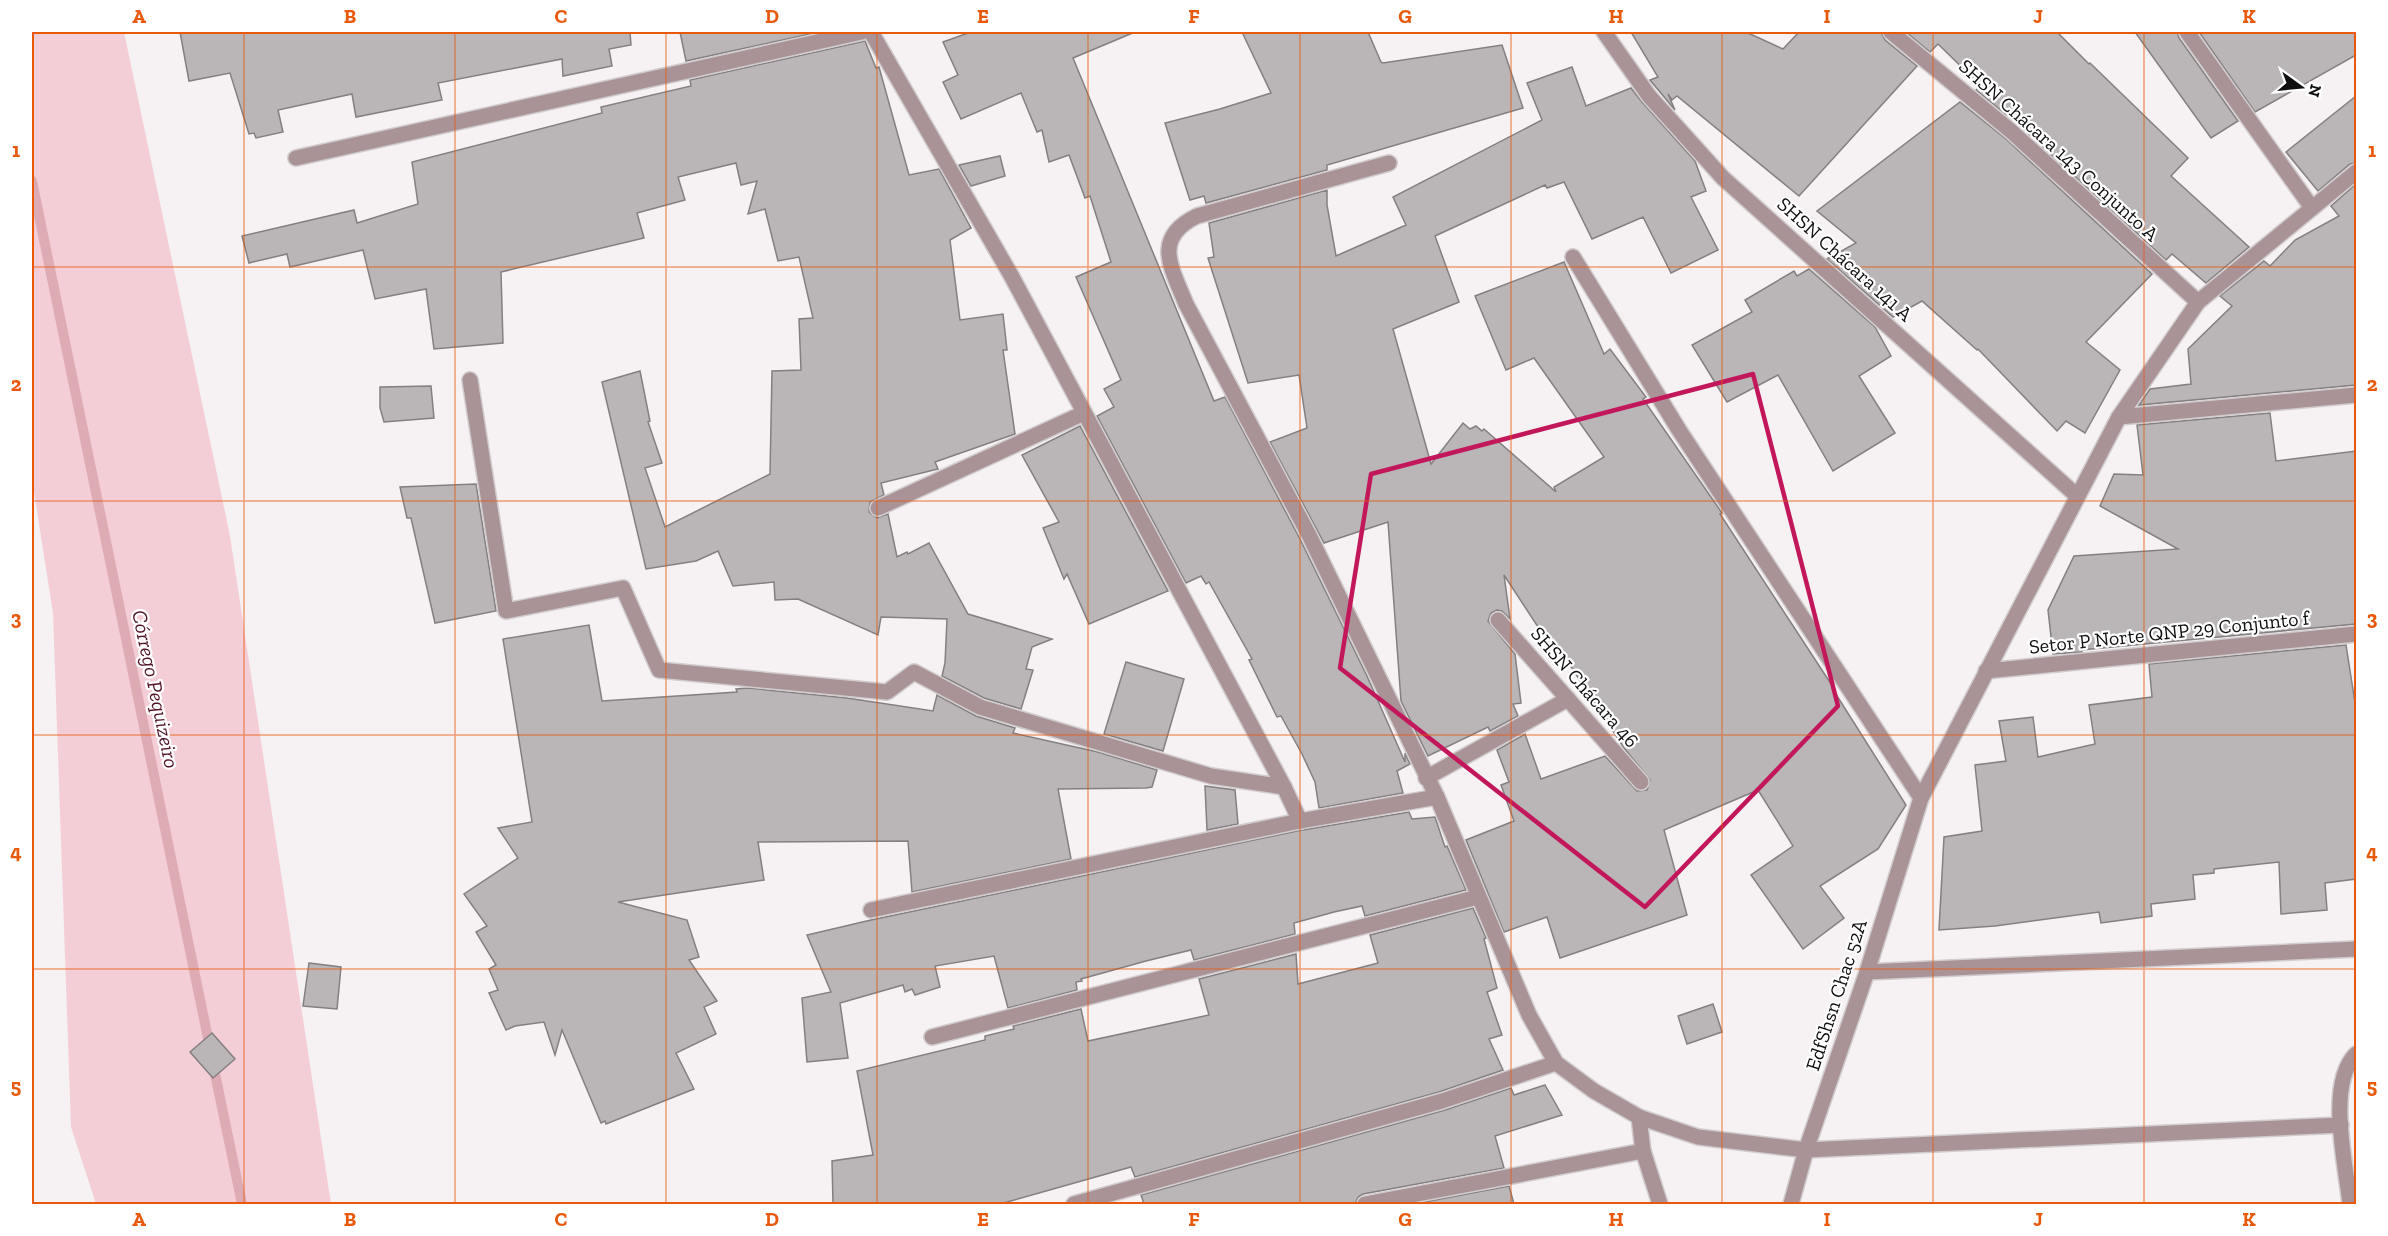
<svg xmlns="http://www.w3.org/2000/svg" width="2388" height="1236" font-family="'Zilla Slab',serif">
<style>
.green{fill:#f4ced6}
.lines{fill:none;stroke-linecap:round;stroke-linejoin:round}
.stream{stroke:#deaab4;stroke-width:10}
.building{fill:#bab5b6;stroke:#847f80;stroke-width:1.5}
.street-casing{stroke:#d1cdce;stroke-width:18}
.street{stroke:#aa9397;stroke-width:15}
.marked{fill:none;stroke:#c2185b;stroke-width:4.5;stroke-linejoin:round}
.grid{fill:none;stroke:#e8590c;stroke-width:1.5;stroke-opacity:0.55}
.labels{text-anchor:middle;dominant-baseline:central;stroke-width:4.5;stroke-linejoin:round;paint-order:stroke}
.street-label{font-size:20px;fill:#100f0f;stroke:#fff}
.water-label{font-size:21px;font-style:italic;fill:#521428;stroke:#fff}
.neatline{fill:none;stroke:#e8590c;stroke-width:2}
.grid-label{font-size:20px;text-anchor:middle;font-weight:bold;fill:#e8590c}
</style>
<rect width="100%" height="100%" fill="#f6f1f2"/>
<path class="green" d="M 32,32 L 124,32 L 230,536 L 331,1204 L 96,1204 L 71,1127 L 53,613 L 32,479 Z"/>
<g class="lines">
<g class="stream">
<path d="M 32,181 L 210,1048"/>
<path d="M 213,1064 L 242,1204"/>
</g>
</g>
<g class="building">
<path d="M 180,32 L 630,32 L 631,45 L 609,49 L 612,66 L 563,76 L 562,59 L 438,83 L 442,100 L 356,117 L 352,94 L 278,110 L 283,132 L 256,138 L 254,133 L 249,134 L 230,73 L 189,81 Z"/>
<path d="M 680,32 L 819,32 L 686,61 Z"/>
<path d="M 971,32 L 1135,32 L 1073,58 L 1214,401 L 1225,397 L 1300,539 L 1367,676 L 1405,762 L 1405,753 L 1410,764 L 1397,771 L 1403,793 L 1319,808 L 1315,782 L 1302,754 L 1281,716 L 1277,717 L 1249,660 L 1252,659 L 1209,582 L 1206,584 L 1201,576 L 1186,583 L 1097,416 L 1114,407 L 1104,389 L 1121,380 L 1076,277 L 1111,262 L 1090,196 L 1085,198 L 1069,155 L 1049,162 L 1042,130 L 1037,132 L 1021,93 L 961,119 L 943,82 L 958,75 L 943,42 Z"/>
<path d="M 1242,32 L 1368,32 L 1381,62 L 1383,63 L 1502,45 L 1523,108 L 1327,165 L 1327,170 L 1206,203 L 1204,196 L 1190,200 L 1165,123 L 1220,109 L 1271,93 Z"/>
<path d="M 1631,32 L 1746,32 L 1783,49 L 1799,32 L 1881,32 L 1885,40 L 1917,66 L 1799,196 L 1677,96 L 1672,100 L 1668,94 L 1675,110 L 1650,80 L 1658,77 Z"/>
<path d="M 1906,32 L 2057,32 L 2089,64 L 2090,63 L 2188,158 L 2171,176 L 2249,247 L 2206,283 L 2172,254 L 2166,260 L 2019,125 L 1976,90 L 1981,86 L 1938,44 L 1930,52 Z"/>
<path d="M 2135,32 L 2177,32 L 2179,38 L 2238,121 L 2211,138 Z"/>
<path d="M 2199,32 L 2356,32 L 2356,55 L 2255,112 Z"/>
<path d="M 865,41 L 876,68 L 879,67 L 909,175 L 939,169 L 971,228 L 950,240 L 960,320 L 1003,314 L 1007,350 L 1003,350 L 1015,434 L 935,462 L 938,469 L 881,483 L 884,495 L 870,502 L 869,512 L 877,518 L 888,514 L 897,557 L 907,552 L 908,554 L 929,543 L 968,614 L 1052,639 L 1032,647 L 1026,669 L 1033,670 L 1021,709 L 984,698 L 942,676 L 945,663 L 947,619 L 881,617 L 878,635 L 798,599 L 775,600 L 774,582 L 733,586 L 718,551 L 696,561 L 646,569 L 602,382 L 640,371 L 650,421 L 648,422 L 662,463 L 645,468 L 665,527 L 770,474 L 772,371 L 801,370 L 799,319 L 813,318 L 799,257 L 778,261 L 765,209 L 748,214 L 757,181 L 741,185 L 736,163 L 678,177 L 685,200 L 637,213 L 644,238 L 501,272 L 503,343 L 434,349 L 426,289 L 375,299 L 363,250 L 290,267 L 287,254 L 249,263 L 242,236 L 354,210 L 357,223 L 418,204 L 412,162 L 602,113 L 601,107 L 691,86 L 690,80 Z"/>
<path d="M 1572,67 L 1586,106 L 1631,88 L 1642,102 L 1695,161 L 1706,191 L 1691,197 L 1718,250 L 1671,273 L 1643,217 L 1592,239 L 1564,182 L 1547,188 L 1545,185 L 1435,236 L 1459,302 L 1393,329 L 1431,464 L 1463,423 L 1470,429 L 1476,426 L 1482,431 L 1484,429 L 1556,492 L 1554,487 L 1604,457 L 1534,358 L 1506,370 L 1475,296 L 1564,262 L 1604,354 L 1610,349 L 1646,397 L 1643,399 L 1722,513 L 1720,514 L 1833,687 L 1832,688 L 1906,805 L 1878,849 L 1820,886 L 1844,918 L 1803,949 L 1751,875 L 1793,846 L 1758,790 L 1664,830 L 1687,915 L 1560,958 L 1547,917 L 1504,932 L 1466,840 L 1514,821 L 1501,785 L 1509,782 L 1497,750 L 1525,734 L 1541,779 L 1605,756 L 1637,791 L 1647,790 L 1650,780 L 1624,748 L 1568,662 L 1563,665 L 1504,575 L 1510,619 L 1502,611 L 1497,610 L 1491,613 L 1488,621 L 1515,654 L 1521,703 L 1513,704 L 1518,716 L 1490,731 L 1488,727 L 1428,756 L 1401,701 L 1388,522 L 1324,543 L 1270,442 L 1307,428 L 1299,375 L 1248,383 L 1208,258 L 1214,257 L 1209,223 L 1327,190 L 1327,205 L 1336,256 L 1406,225 L 1393,197 L 1542,120 L 1527,83 Z"/>
<path d="M 2356,96 L 2356,163 L 2350,164 L 2318,191 L 2286,152 Z"/>
<path d="M 1960,102 L 2006,139 L 2152,274 L 2086,342 L 2120,370 L 2085,433 L 2066,421 L 2057,431 L 1978,349 L 1977,350 L 1922,301 L 1893,317 L 1827,259 L 1856,243 L 1817,211 Z"/>
<path d="M 1000,156 L 1005,176 L 971,186 L 959,165 Z"/>
<path d="M 2356,184 L 2356,385 L 2139,405 L 2150,389 L 2191,384 L 2188,349 L 2232,306 L 2220,296 L 2264,261 L 2270,266 L 2295,240 L 2339,216 L 2331,206 Z"/>
<path d="M 1809,269 L 1875,327 L 1891,356 L 1859,376 L 1895,433 L 1833,471 L 1778,375 L 1727,402 L 1692,345 L 1752,312 L 1745,300 L 1794,271 L 1797,276 Z"/>
<path d="M 431,386 L 434,418 L 384,422 L 380,408 L 380,387 Z"/>
<path d="M 2270,413 L 2276,461 L 2356,451 L 2356,624 L 2081,650 L 2082,652 L 2053,654 L 2048,610 L 2074,556 L 2178,549 L 2100,506 L 2114,474 L 2143,475 L 2137,425 Z"/>
<path d="M 1080,426 L 1168,591 L 1089,624 L 1067,574 L 1064,579 L 1043,528 L 1059,522 L 1022,455 Z"/>
<path d="M 476,484 L 496,611 L 435,623 L 411,518 L 407,518 L 400,487 Z"/>
<path d="M 589,625 L 602,701 L 737,692 L 736,689 L 748,688 L 847,698 L 933,711 L 937,695 L 976,716 L 1015,728 L 1013,733 L 1098,752 L 1157,770 L 1152,787 L 1146,788 L 1058,789 L 1071,859 L 912,892 L 908,841 L 758,842 L 764,880 L 618,902 L 687,920 L 699,957 L 689,960 L 717,1001 L 704,1007 L 716,1034 L 676,1053 L 694,1089 L 606,1124 L 605,1121 L 601,1123 L 562,1030 L 555,1055 L 544,1022 L 515,1026 L 506,1030 L 489,993 L 498,990 L 489,969 L 496,965 L 476,932 L 487,926 L 464,894 L 518,858 L 498,828 L 532,822 L 503,639 Z"/>
<path d="M 2346,645 L 2356,709 L 2356,879 L 2325,883 L 2327,910 L 2281,914 L 2279,862 L 2214,869 L 2214,873 L 2193,875 L 2195,899 L 2151,904 L 2152,916 L 2101,923 L 2099,912 L 1995,926 L 1939,930 L 1944,837 L 1982,831 L 1975,765 L 2006,761 L 1999,721 L 2033,717 L 2038,757 L 2095,744 L 2089,705 L 2152,697 L 2149,664 Z"/>
<path d="M 1126,662 L 1184,679 L 1163,751 L 1104,734 Z"/>
<path d="M 1205,786 L 1235,790 L 1238,824 L 1207,830 Z"/>
<path d="M 1409,812 L 1412,819 L 1435,817 L 1445,847 L 1447,846 L 1466,890 L 1365,916 L 1362,906 L 1334,912 L 1294,923 L 1295,934 L 1194,960 L 1191,950 L 1146,961 L 1081,979 L 1082,981 L 1076,982 L 1077,990 L 1008,1008 L 994,956 L 935,966 L 940,987 L 915,995 L 912,989 L 905,992 L 903,985 L 840,1003 L 848,1058 L 807,1062 L 802,998 L 831,992 L 807,935 L 871,920 L 1297,831 Z"/>
<path d="M 1473,908 L 1486,938 L 1484,939 L 1497,988 L 1487,992 L 1502,1035 L 1489,1039 L 1503,1070 L 1439,1092 L 1135,1177 L 1131,1167 L 1000,1204 L 833,1204 L 832,1161 L 873,1155 L 857,1071 L 985,1040 L 985,1036 L 1014,1029 L 1013,1026 L 1081,1009 L 1088,1041 L 1209,1015 L 1199,979 L 1296,954 L 1298,984 L 1378,963 L 1370,935 Z"/>
<path d="M 309,963 L 341,967 L 337,1009 L 303,1006 Z"/>
<path d="M 1713,1004 L 1722,1032 L 1687,1044 L 1678,1016 Z"/>
<path d="M 212,1033 L 235,1059 L 213,1078 L 190,1052 Z"/>
<path d="M 1545,1085 L 1562,1115 L 1495,1136 L 1504,1168 L 1363,1194 L 1358,1197 L 1355,1204 L 1144,1204 L 1141,1195 L 1445,1110 L 1511,1088 L 1514,1095 Z"/>
<path d="M 1509,1186 L 1514,1204 L 1414,1204 Z"/>
</g>
<g class="lines">
<g class="street-casing">
<g id="street">
<path d="M 871,32 L 1012,277 L 1284,787 L 1300,821"/>
<path d="M 1604,32 L 1649,96 L 1723,178 L 2076,495"/>
<path d="M 1891,32 L 2012,132 L 2198,302"/>
<path d="M 2187,32 L 2312,208"/>
<path d="M 296,158 L 862,32"/>
<path d="M 1389,163 L 1197,216 C 1152,238 1171,267 1186,304 L 1309,535 L 1437,797 L 1529,1015 L 1556,1063 L 1594,1091 L 1639,1117 L 1698,1137 L 1806,1150 L 2341,1125"/>
<path d="M 1573,257 L 1679,430 L 1921,798"/>
<path d="M 470,380 L 506,611 L 623,588 L 659,670 L 887,692 L 914,672 L 980,707 L 1211,776 L 1284,787"/>
<path d="M 2119,417 L 2356,395"/>
<path d="M 878,508 L 1084,413"/>
<path d="M 1498,620 L 1641,782"/>
<path d="M 1986,671 L 2356,634"/>
<path d="M 1426,778 L 1568,699"/>
<path d="M 871,910 L 1300,821 L 1437,797"/>
<path d="M 1867,972 L 2356,949"/>
<path d="M 932,1037 L 1478,897"/>
<path d="M 1639,1117 L 1643,1151 L 1660,1204"/>
<path d="M 1074,1204 L 1442,1101 L 1556,1063"/>
<path d="M 1365,1204 L 1643,1151"/>
<path d="M 1791,1204 L 1806,1150 L 1867,972 L 1921,798 L 2119,417 L 2198,302 L 2356,172"/>
<path d="M 2350,1204 C 2346,1165 2326,1084 2356,1054"/>
</g>
</g>
<use href="#street" class="street"/>
</g>
<path class="marked" d="M 1753,374 L 1838,706 L 1645,907 L 1340,668 L 1371,474 Z"/>
<path class="grid" d="M 244,32 L 244,1204M 455,32 L 455,1204M 666,32 L 666,1204M 877,32 L 877,1204M 1088,32 L 1088,1204M 1300,32 L 1300,1204M 1511,32 L 1511,1204M 1722,32 L 1722,1204M 1933,32 L 1933,1204M 2144,32 L 2144,1204M 32,267 L 2356,267M 32,501 L 2356,501M 32,735 L 2356,735M 32,969 L 2356,969"/>
<g class="labels">
<g class="street-label">
<text transform="translate(2059 150) rotate(42)">SHSN Chácara 143 Conjunto A</text>
<text transform="translate(1845 259) rotate(42)">SHSN Chácara 141 A</text>
<text transform="translate(2169 632) rotate(-6)">Setor P Norte QNP 29 Conjunto f</text>
<text transform="translate(1585 687) rotate(49)">SHSN Chácara 46</text>
<text transform="translate(1836 995) rotate(-72)">EdfShsn Chac 52A</text>
</g>
<g class="water-label">
<text transform="translate(156 689) rotate(78)">Córrego Pequizeiro</text>
</g>
</g>
<rect width="2388" height="1236" fill="none" stroke="#ffffff" stroke-width="66"/>
<g transform="translate(2301 87) rotate(105)" stroke="#ffffff" stroke-width="4.5" paint-order="stroke">
<path d="M0-4.5L10 22L0 15L-10 22Z" fill="#100f0f"/>
<text y="-9" font-size="16" font-weight="bold" text-anchor="middle" fill="#100f0f">N</text>
</g>
<rect x="33" y="33" width="2322" height="1170" class="neatline"/>
<g class="grid-label">
<text x="139" y="23">A</text>
<text x="350" y="23">B</text>
<text x="561" y="23">C</text>
<text x="772" y="23">D</text>
<text x="983" y="23">E</text>
<text x="1194" y="23">F</text>
<text x="1405" y="23">G</text>
<text x="1616" y="23">H</text>
<text x="1827" y="23">I</text>
<text x="2038" y="23">J</text>
<text x="2249" y="23">K</text>
<text x="16" y="157">1</text>
<text x="2372" y="157">1</text>
<text x="16" y="391">2</text>
<text x="2372" y="391">2</text>
<text x="16" y="625">3</text>
<text x="2372" y="625">3</text>
<text x="16" y="859">4</text>
<text x="2372" y="859">4</text>
<text x="16" y="1093">5</text>
<text x="2372" y="1093">5</text>
<text x="139" y="1226">A</text>
<text x="350" y="1226">B</text>
<text x="561" y="1226">C</text>
<text x="772" y="1226">D</text>
<text x="983" y="1226">E</text>
<text x="1194" y="1226">F</text>
<text x="1405" y="1226">G</text>
<text x="1616" y="1226">H</text>
<text x="1827" y="1226">I</text>
<text x="2038" y="1226">J</text>
<text x="2249" y="1226">K</text>
</g>
</svg>
